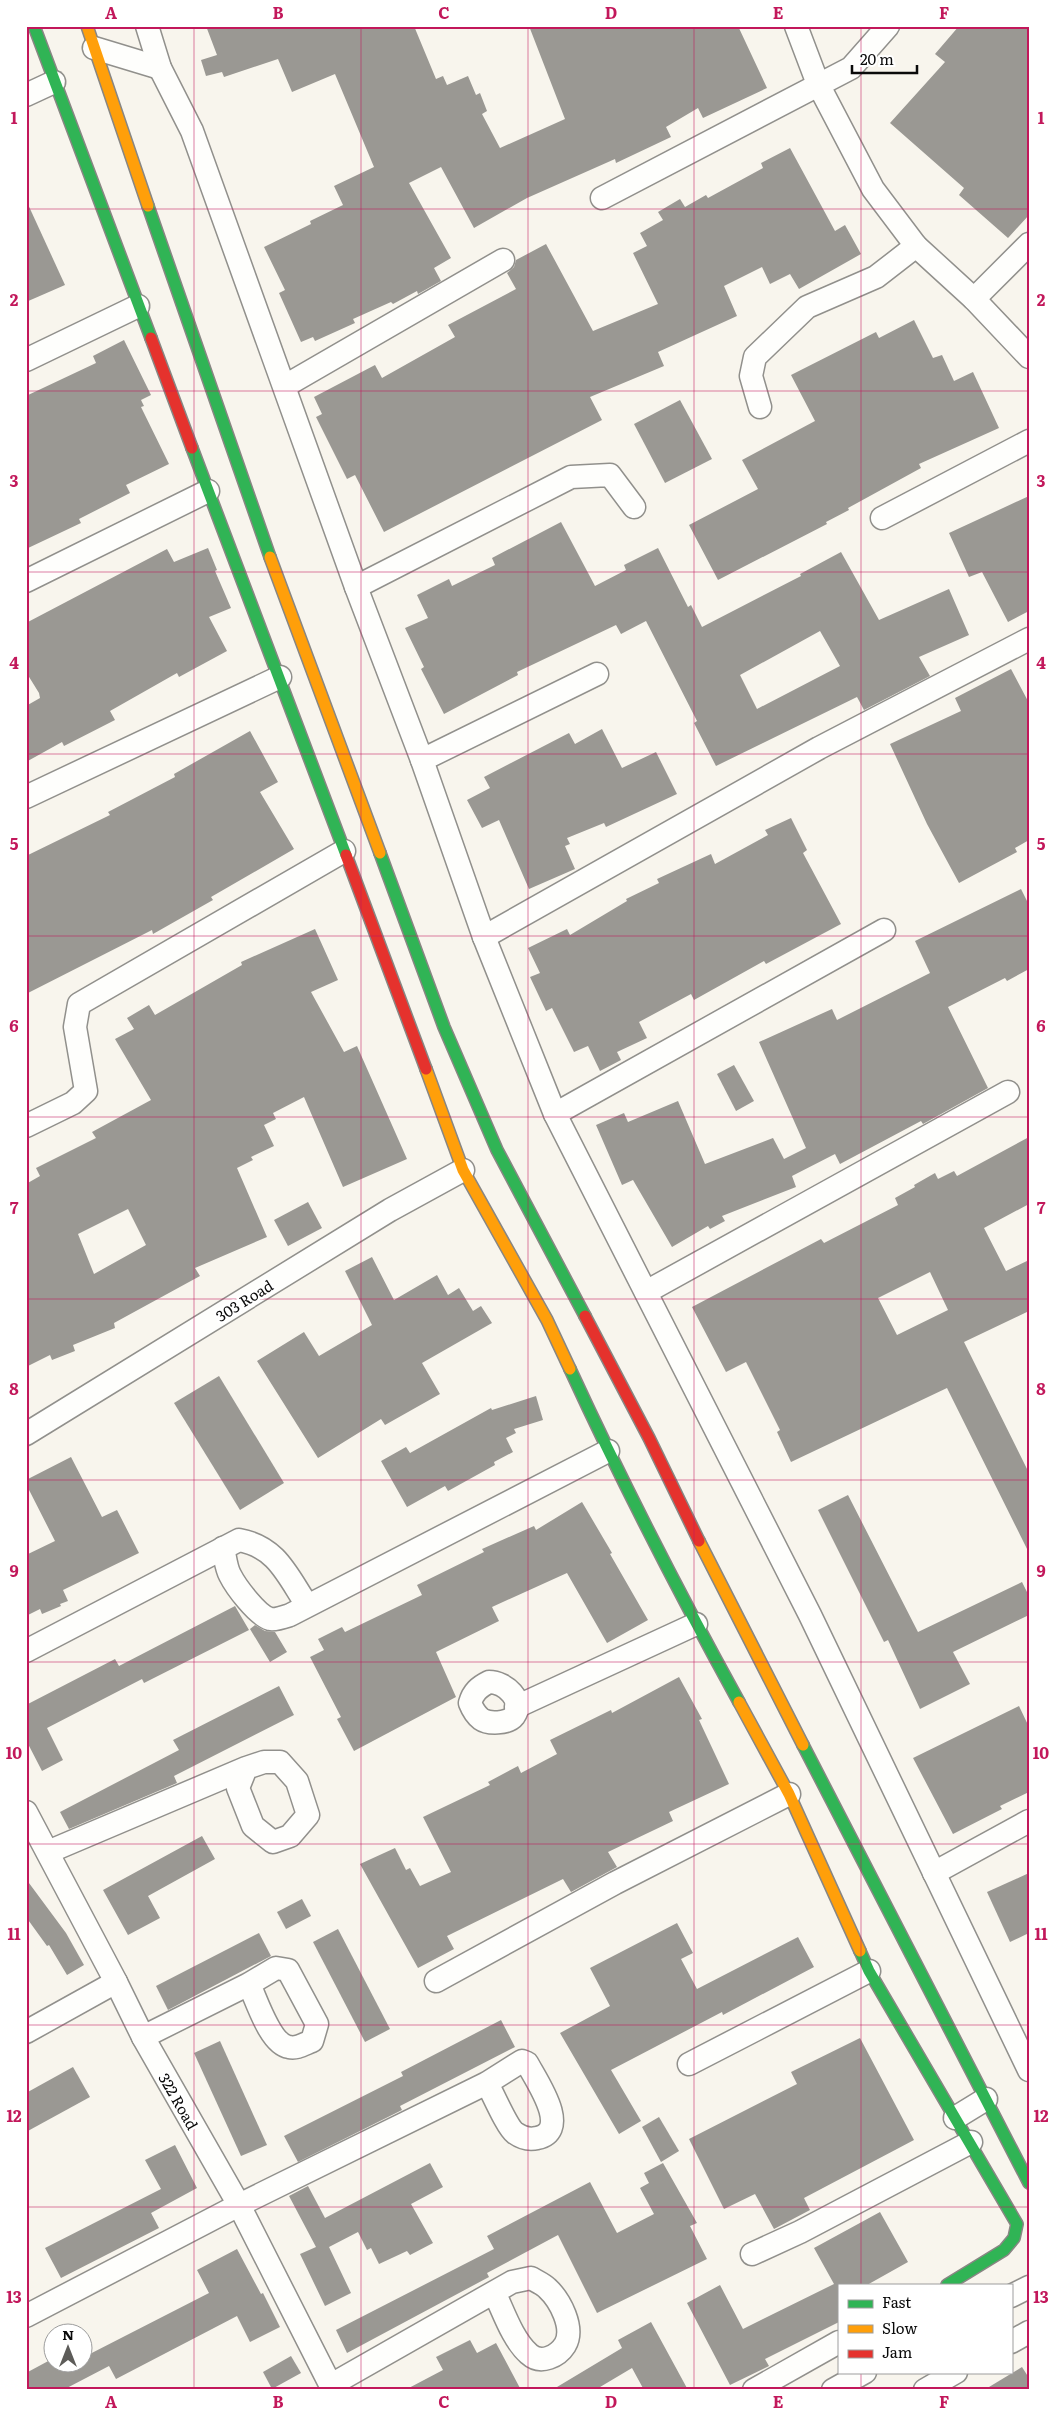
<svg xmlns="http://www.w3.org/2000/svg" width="1055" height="2416" font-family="Literata,serif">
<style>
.building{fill:#9a9893;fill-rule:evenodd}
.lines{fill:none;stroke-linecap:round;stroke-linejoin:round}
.street-casing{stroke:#91908c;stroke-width:25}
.fast-casing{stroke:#888683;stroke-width:14}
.slow-casing{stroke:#888683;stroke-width:14}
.jam-casing{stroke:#888683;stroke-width:14}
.street{stroke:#fefefc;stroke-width:22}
.fast{stroke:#30b455;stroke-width:11}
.slow{stroke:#ff9f0a;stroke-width:11}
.jam{stroke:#e5322d;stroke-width:11}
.grid{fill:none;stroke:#c2185b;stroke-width:1;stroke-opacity:0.55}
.labels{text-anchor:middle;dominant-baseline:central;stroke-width:5;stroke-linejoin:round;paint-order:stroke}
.street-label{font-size:15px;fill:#0a0a0a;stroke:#fff}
.neatline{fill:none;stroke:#c2185b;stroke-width:2}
.grid-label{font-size:16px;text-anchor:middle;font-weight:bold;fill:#c2185b}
</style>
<rect width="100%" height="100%" fill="#f8f5ed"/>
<g class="building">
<path d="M 206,26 L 414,26 L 436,79 L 443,76 L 447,85 L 468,76 L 476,95 L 480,93 L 487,111 L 482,114 L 500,148 L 565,119 L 529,26 L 738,26 L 767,88 L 703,118 L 698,108 L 666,127 L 671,137 L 616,163 L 615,159 L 527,198 L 474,228 L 441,167 L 409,183 L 451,258 L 434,268 L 441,281 L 418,294 L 417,291 L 393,304 L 391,302 L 353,319 L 355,323 L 315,341 L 313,337 L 301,342 L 279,293 L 285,290 L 264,247 L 311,224 L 310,221 L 343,205 L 334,186 L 374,167 L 335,74 L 292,92 L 278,59 L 224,77 L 222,72 L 206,76 L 201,60 L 217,55 Z"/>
<path d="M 959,26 L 1029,26 L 1029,215 L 1008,238 L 959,195 L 964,188 L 890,123 L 945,62 L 935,54 Z"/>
<path d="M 790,148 L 835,231 L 845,225 L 861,254 L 799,289 L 790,274 L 770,284 L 762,267 L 724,286 L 737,316 L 658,352 L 664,366 L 590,397 L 602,420 L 384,532 L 355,475 L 347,479 L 316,417 L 322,414 L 314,397 L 375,365 L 382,378 L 455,337 L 448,325 L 516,289 L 507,273 L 514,267 L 516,260 L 546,244 L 593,331 L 658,304 L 633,253 L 647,246 L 640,233 L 663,220 L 658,212 L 680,199 L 685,207 L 706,195 L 708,198 L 763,168 L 761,163 Z"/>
<path d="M 26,200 L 65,285 L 26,302 Z"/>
<path d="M 914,320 L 933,358 L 942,355 L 954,381 L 973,372 L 999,428 L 919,464 L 921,468 L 848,508 L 849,510 L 826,522 L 827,524 L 718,580 L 689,525 L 758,489 L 742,460 L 815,421 L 791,375 L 876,332 L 879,338 Z"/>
<path d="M 124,340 L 151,395 L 141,400 L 144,406 L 141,407 L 169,464 L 126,485 L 130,493 L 79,519 L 81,523 L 26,549 L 26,396 L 96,363 L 93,356 Z"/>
<path d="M 680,400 L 712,459 L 665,483 L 634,424 Z"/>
<path d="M 1029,496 L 1029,611 L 1008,622 L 982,572 L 969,577 L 949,533 Z"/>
<path d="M 561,522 L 595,586 L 626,570 L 624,565 L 658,548 L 688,607 L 691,605 L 702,627 L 801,576 L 800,574 L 841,552 L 879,620 L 949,589 L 969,635 L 919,657 L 930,676 L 864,710 L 857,697 L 716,766 L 694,723 L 697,721 L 646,621 L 621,634 L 616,625 L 517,672 L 518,675 L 444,714 L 421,669 L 424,667 L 405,628 L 428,618 L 417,595 L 449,579 L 452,586 L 495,565 L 492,558 ZM 820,631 L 840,666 L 757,709 L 740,675 Z"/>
<path d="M 208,548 L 217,570 L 215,571 L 231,608 L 209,617 L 227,651 L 179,677 L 177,673 L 110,711 L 115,720 L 64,746 L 62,742 L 26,762 L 26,706 L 40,698 L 39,693 L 26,672 L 26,623 L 167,549 L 174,562 Z"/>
<path d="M 1011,669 L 1029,703 L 1029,840 L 1015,848 L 1017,852 L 959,883 L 927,824 L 890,744 L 961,711 L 955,698 Z"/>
<path d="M 602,729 L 622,768 L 656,752 L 677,794 L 606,827 L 604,823 L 567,838 L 570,844 L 565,846 L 575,869 L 529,889 L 499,820 L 482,828 L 467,800 L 490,788 L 484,777 L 569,733 L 575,744 Z"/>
<path d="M 250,731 L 278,782 L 260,792 L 294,849 L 211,897 L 213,900 L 153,934 L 152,930 L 26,994 L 26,856 L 110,815 L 108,812 L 175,777 L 174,774 Z"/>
<path d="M 791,818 L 807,850 L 803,853 L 841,924 L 766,964 L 764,961 L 694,1000 L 691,994 L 639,1022 L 647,1038 L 617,1052 L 621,1060 L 600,1071 L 588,1046 L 574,1052 L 552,1008 L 546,1011 L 530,977 L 540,973 L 528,948 L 567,929 L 570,935 L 627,901 L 626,899 L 659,883 L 657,879 L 711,854 L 715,864 L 768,835 L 765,830 Z"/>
<path d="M 1021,889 L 1029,905 L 1029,969 L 1007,981 L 1005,978 L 948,1007 L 988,1088 L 923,1124 L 921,1121 L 840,1164 L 835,1154 L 792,1176 L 796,1187 L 722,1216 L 725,1221 L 710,1229 L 708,1226 L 672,1247 L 633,1180 L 622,1185 L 596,1125 L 624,1113 L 628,1122 L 678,1101 L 705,1164 L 773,1138 L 784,1159 L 806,1148 L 759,1042 L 832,1009 L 837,1020 L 930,973 L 915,941 Z"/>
<path d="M 315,929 L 338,980 L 311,992 L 344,1052 L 357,1046 L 407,1159 L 343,1187 L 304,1097 L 273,1113 L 276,1119 L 264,1125 L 274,1146 L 251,1157 L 253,1160 L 237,1168 L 267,1237 L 195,1268 L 200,1276 L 114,1323 L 115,1328 L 73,1345 L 75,1351 L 52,1360 L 50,1355 L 26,1367 L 26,1184 L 40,1176 L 36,1168 L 96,1138 L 92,1132 L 151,1100 L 115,1039 L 134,1029 L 127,1018 L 149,1005 L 155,1015 L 242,965 L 241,962 ZM 128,1209 L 146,1245 L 94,1274 L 78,1234 Z"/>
<path d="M 734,1065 L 754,1101 L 736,1111 L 717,1074 Z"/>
<path d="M 1029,1137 L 1029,1204 L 984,1228 L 1006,1271 L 1029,1260 L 1029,1311 L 964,1342 L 1029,1473 L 1029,1553 L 947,1388 L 791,1462 L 777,1432 L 780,1430 L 746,1362 L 726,1372 L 692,1307 L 821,1239 L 824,1243 L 898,1205 L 895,1198 L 915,1187 L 914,1185 L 935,1173 L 938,1179 L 954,1171 L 957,1176 ZM 930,1272 L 948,1310 L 897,1335 L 878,1298 Z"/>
<path d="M 308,1202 L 322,1228 L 288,1246 L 274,1220 Z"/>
<path d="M 372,1257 L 394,1300 L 437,1275 L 448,1295 L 459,1288 L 473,1311 L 481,1306 L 492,1323 L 422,1363 L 440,1394 L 385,1425 L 381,1419 L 318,1458 L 257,1361 L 304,1332 L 319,1356 L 372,1325 L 345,1271 Z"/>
<path d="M 219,1376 L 284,1483 L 240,1510 L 174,1403 Z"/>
<path d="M 536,1396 L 543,1420 L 514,1429 L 516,1433 L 506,1438 L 513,1452 L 494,1462 L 495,1465 L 448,1491 L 445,1486 L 407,1507 L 381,1461 L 406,1447 L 410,1453 L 491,1408 L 492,1410 Z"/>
<path d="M 71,1457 L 102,1517 L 117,1510 L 139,1553 L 63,1590 L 68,1601 L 60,1604 L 61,1606 L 42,1614 L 40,1609 L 26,1616 L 26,1555 L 55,1541 L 26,1484 L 26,1480 Z"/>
<path d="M 848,1495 L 918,1632 L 1022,1582 L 1029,1596 L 1029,1615 L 953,1652 L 970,1684 L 920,1709 L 888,1640 L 884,1642 L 818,1510 Z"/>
<path d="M 582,1502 L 612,1553 L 610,1554 L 648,1620 L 607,1643 L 567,1573 L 492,1607 L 499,1621 L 436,1652 L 456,1697 L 354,1751 L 337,1719 L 341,1717 L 310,1657 L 324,1650 L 318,1639 L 342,1627 L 345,1632 L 422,1595 L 417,1585 L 484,1552 L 482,1549 L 534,1526 L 536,1530 Z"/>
<path d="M 235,1606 L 249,1630 L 144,1683 L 142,1679 L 47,1728 L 63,1760 L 42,1771 L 26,1740 L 26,1705 L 115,1659 L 119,1666 Z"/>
<path d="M 255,1625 L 265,1631 L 275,1632 L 287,1652 L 270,1662 L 250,1629 Z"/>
<path d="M 679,1677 L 702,1719 L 699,1720 L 729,1784 L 669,1812 L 673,1821 L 608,1852 L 617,1867 L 571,1892 L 563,1879 L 447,1936 L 454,1949 L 418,1968 L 360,1864 L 395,1848 L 406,1870 L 410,1868 L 420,1886 L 451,1872 L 423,1817 L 490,1785 L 488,1782 L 518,1766 L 521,1773 L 557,1754 L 550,1740 L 611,1710 L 612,1713 Z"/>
<path d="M 279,1686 L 294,1715 L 174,1776 L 177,1783 L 69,1829 L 60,1812 L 179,1750 L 173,1740 Z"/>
<path d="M 1019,1706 L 1029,1727 L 1029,1792 L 1000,1806 L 1002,1809 L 953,1834 L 913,1758 Z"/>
<path d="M 202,1836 L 215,1859 L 148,1896 L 160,1918 L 128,1935 L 103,1890 Z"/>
<path d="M 1029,1873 L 1029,1933 L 1010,1942 L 987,1892 Z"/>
<path d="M 26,1879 L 66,1933 L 84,1965 L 67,1975 L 49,1945 L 47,1946 L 26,1917 Z"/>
<path d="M 302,1899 L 311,1916 L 286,1929 L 277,1912 Z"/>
<path d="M 677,1923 L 693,1953 L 681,1959 L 697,1989 L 798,1937 L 814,1967 L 723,2015 L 722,2012 L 611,2070 L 641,2121 L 619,2134 L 560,2033 L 610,2006 L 590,1968 Z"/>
<path d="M 338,1929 L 390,2029 L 365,2042 L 313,1942 Z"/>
<path d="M 259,1933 L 271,1956 L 168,2010 L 156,1986 Z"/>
<path d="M 501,2020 L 515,2047 L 400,2106 L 402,2110 L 298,2162 L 284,2136 L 403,2076 L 401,2072 Z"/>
<path d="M 860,2038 L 914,2140 L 804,2198 L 810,2210 L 774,2229 L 755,2194 L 724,2209 L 689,2139 L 797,2084 L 791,2072 Z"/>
<path d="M 220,2041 L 267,2145 L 241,2156 L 194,2053 Z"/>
<path d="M 73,2067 L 90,2097 L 26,2132 L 26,2093 Z"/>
<path d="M 659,2117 L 679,2151 L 661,2162 L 642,2127 Z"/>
<path d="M 175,2145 L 197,2188 L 151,2213 L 159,2228 L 61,2278 L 45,2248 L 161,2189 L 145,2160 Z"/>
<path d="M 430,2163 L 443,2187 L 411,2204 L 433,2243 L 410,2255 L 407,2251 L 379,2264 L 371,2248 L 367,2250 L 358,2232 L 329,2247 L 351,2293 L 325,2306 L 300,2254 L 316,2247 L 289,2196 L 308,2186 L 325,2218 Z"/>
<path d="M 663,2163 L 697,2223 L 690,2226 L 707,2259 L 597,2313 L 558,2235 L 487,2273 L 489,2277 L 347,2353 L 336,2330 L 494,2249 L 487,2236 L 590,2182 L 617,2233 L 654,2214 L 640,2188 L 649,2183 L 644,2173 Z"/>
<path d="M 880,2212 L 908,2262 L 867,2285 L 839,2285 L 839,2322 L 765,2359 L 769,2366 L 730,2385 L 687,2303 L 720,2285 L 743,2329 L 834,2284 L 814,2248 Z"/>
<path d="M 237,2249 L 261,2294 L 263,2293 L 280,2327 L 250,2342 L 237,2316 L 116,2379 L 109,2366 L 63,2390 L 26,2390 L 26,2373 L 52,2359 L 52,2364 L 82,2364 L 82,2358 L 209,2293 L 197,2270 Z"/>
<path d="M 651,2322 L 688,2390 L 644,2390 L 632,2368 L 595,2390 L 552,2390 L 622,2348 L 618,2340 Z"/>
<path d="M 470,2340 L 477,2353 L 496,2343 L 521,2390 L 405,2390 L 443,2370 L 436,2357 Z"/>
<path d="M 291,2356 L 301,2373 L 272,2389 L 263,2372 Z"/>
<path d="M 1022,2367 L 1029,2378 L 1029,2390 L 984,2390 Z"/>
</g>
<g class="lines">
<g class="street-casing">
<g id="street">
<path d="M 147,26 L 160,68 L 192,131 L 356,587 L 422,760 L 484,937 L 555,1114 L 810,1615 L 1029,2070"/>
<path d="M 796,26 L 818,84 L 873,189 L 916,246 L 974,299 L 1029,357"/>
<path d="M 94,48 L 160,68"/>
<path d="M 26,95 L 54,82"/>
<path d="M 602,198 L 851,68 L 888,26"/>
<path d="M 974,299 L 1029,244"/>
<path d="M 26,360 L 138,306"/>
<path d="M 285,386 L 503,260"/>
<path d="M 760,407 L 751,376 L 755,357 L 807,307 L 876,277 L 916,246"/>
<path d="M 882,518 L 1029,441"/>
<path d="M 26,581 L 208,491"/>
<path d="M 356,587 L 571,477 L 610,475 L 634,507"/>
<path d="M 422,760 L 597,674"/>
<path d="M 26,797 L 280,677"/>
<path d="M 484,937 L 819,748 L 1029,639"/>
<path d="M 555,1114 L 884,930"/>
<path d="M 26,1126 L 73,1103 L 86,1091 L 75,1027 L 79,1004 L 344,851"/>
<path d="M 646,1292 L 1008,1092"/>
<path d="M 26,1434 L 390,1210 L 463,1170"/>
<path d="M 223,1548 C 225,1556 226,1568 230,1575 C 236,1587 257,1615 270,1619 C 276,1620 284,1617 290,1615 L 608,1451"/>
<path d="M 26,1651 L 239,1540 C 277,1547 287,1575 307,1605"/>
<path d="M 489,1682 C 505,1682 525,1700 514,1716 C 508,1724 488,1724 481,1719 C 476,1715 472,1708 470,1703 C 473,1692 479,1687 489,1682 Z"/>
<path d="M 516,1707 L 696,1624"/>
<path d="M 26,1812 L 116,1982 L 143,2037 L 239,2205 L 333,2390"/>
<path d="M 48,1852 L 246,1768 L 264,1762 L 280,1762 L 297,1781 L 308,1815 L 290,1836 L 273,1842 L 253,1826 L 238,1788 L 246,1768"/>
<path d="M 934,1873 L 1029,1821"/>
<path d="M 436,1981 L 615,1883 L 789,1794"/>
<path d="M 26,2032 L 116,1982"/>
<path d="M 143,2037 L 249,1984 L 276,1968 L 288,1970 L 317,2024 L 312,2041 C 304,2044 297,2049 289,2047 C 270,2044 257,2001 249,1984"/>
<path d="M 689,2064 L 869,1971"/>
<path d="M 955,2118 L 986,2099"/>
<path d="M 752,2254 L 800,2232 L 971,2142"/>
<path d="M 1011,2296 L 1029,2287"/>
<path d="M 26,2316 L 239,2205 L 487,2083 L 522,2061 L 527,2063 C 536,2080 572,2131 537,2138 C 529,2140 522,2138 515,2133 C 507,2127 493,2094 487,2083"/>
<path d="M 1011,2342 L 1029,2332"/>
<path d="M 331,2385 L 512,2282 L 531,2278 C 536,2281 543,2284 547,2288 C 560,2300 575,2328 565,2345 C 558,2356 541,2365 529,2354 C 513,2340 504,2313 495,2294"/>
<path d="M 754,2390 L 839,2342"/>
<path d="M 833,2390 L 865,2372"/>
<path d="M 925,2390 L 956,2372"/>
</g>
</g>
<g class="fast-casing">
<g id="fast">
<path d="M 34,26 L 151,338"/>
<path d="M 148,206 L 270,557"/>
<path d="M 192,448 L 346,855"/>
<path d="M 380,853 L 444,1027 L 497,1150 L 585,1316"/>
<path d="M 570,1369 C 622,1482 679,1593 739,1702"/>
<path d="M 803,1745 L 1029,2183"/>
<path d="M 860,1951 L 869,1971 L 1017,2224 L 1014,2238 L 1004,2250 L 947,2285"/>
</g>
</g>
<g class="slow-casing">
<g id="slow">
<path d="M 87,26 L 148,206"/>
<path d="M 270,557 L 380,853"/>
<path d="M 426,1069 L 463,1170 L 547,1320 L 570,1369"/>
<path d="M 699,1541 L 803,1745"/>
<path d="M 739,1702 L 789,1794 L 860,1951"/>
</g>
</g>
<g class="jam-casing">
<g id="jam">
<path d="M 151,338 L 192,448"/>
<path d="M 346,855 L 426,1069"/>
<path d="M 585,1316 L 649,1438 L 699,1541"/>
</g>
</g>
<use href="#street" class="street"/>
<use href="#fast" class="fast"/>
<use href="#slow" class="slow"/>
<use href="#jam" class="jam"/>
</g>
<path class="grid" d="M 194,26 L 194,2390M 361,26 L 361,2390M 528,26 L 528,2390M 694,26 L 694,2390M 861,26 L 861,2285M 26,209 L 1029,209M 26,391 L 1029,391M 26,572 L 1029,572M 26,754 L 1029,754M 26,936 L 1029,936M 26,1117 L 1029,1117M 26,1299 L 1029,1299M 26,1480 L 1029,1480M 26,1662 L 1029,1662M 26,1844 L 1029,1844M 26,2025 L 1029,2025M 26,2207 L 1029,2207M 861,2372 L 861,2390"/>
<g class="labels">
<g class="street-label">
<text transform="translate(244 1300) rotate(-32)">303 Road</text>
<text transform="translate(179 2101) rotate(60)">322 Road</text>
</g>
</g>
<rect width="1055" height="2416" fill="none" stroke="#ffffff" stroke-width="55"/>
<rect x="838" y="2284" width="175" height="90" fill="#ffffff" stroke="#9d9d9d"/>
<rect x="848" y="2300" width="25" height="8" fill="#30b455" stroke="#9d9d9d"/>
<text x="882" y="2308" font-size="15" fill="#0a0a0a">Fast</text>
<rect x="848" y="2325" width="25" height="8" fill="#ff9f0a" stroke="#9d9d9d"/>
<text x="882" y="2334" font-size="15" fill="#0a0a0a">Slow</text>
<rect x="848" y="2350" width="25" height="8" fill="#e5322d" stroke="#9d9d9d"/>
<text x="882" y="2358" font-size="15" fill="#0a0a0a">Jam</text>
<g transform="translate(68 2348)"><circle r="24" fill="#ffffff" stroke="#9d9d9d"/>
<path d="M0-4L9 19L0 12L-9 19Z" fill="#5d5c59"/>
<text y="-8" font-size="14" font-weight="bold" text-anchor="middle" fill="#0a0a0a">N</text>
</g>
<path d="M852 65v8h65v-8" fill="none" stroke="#0a0a0a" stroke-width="2.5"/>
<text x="860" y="65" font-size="15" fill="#0a0a0a" stroke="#ffffff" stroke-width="4" paint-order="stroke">20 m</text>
<rect x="28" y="28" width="1000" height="2360" class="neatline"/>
<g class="grid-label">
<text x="111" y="19">A</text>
<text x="278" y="19">B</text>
<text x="444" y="19">C</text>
<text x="611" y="19">D</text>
<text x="778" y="19">E</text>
<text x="944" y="19">F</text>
<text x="14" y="124">1</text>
<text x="1041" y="124">1</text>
<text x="14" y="306">2</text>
<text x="1041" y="306">2</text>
<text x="14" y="487">3</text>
<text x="1041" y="487">3</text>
<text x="14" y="669">4</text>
<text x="1041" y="669">4</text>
<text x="14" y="850">5</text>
<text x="1041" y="850">5</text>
<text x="14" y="1032">6</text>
<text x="1041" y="1032">6</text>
<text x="14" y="1214">7</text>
<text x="1041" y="1214">7</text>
<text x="14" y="1395">8</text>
<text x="1041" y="1395">8</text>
<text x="14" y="1577">9</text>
<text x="1041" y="1577">9</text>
<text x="14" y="1759">10</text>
<text x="1041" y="1759">10</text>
<text x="14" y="1940">11</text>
<text x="1041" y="1940">11</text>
<text x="14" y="2122">12</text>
<text x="1041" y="2122">12</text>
<text x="14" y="2303">13</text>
<text x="1041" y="2303">13</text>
<text x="111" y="2408">A</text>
<text x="278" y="2408">B</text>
<text x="444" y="2408">C</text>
<text x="611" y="2408">D</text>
<text x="778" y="2408">E</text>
<text x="944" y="2408">F</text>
</g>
</svg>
